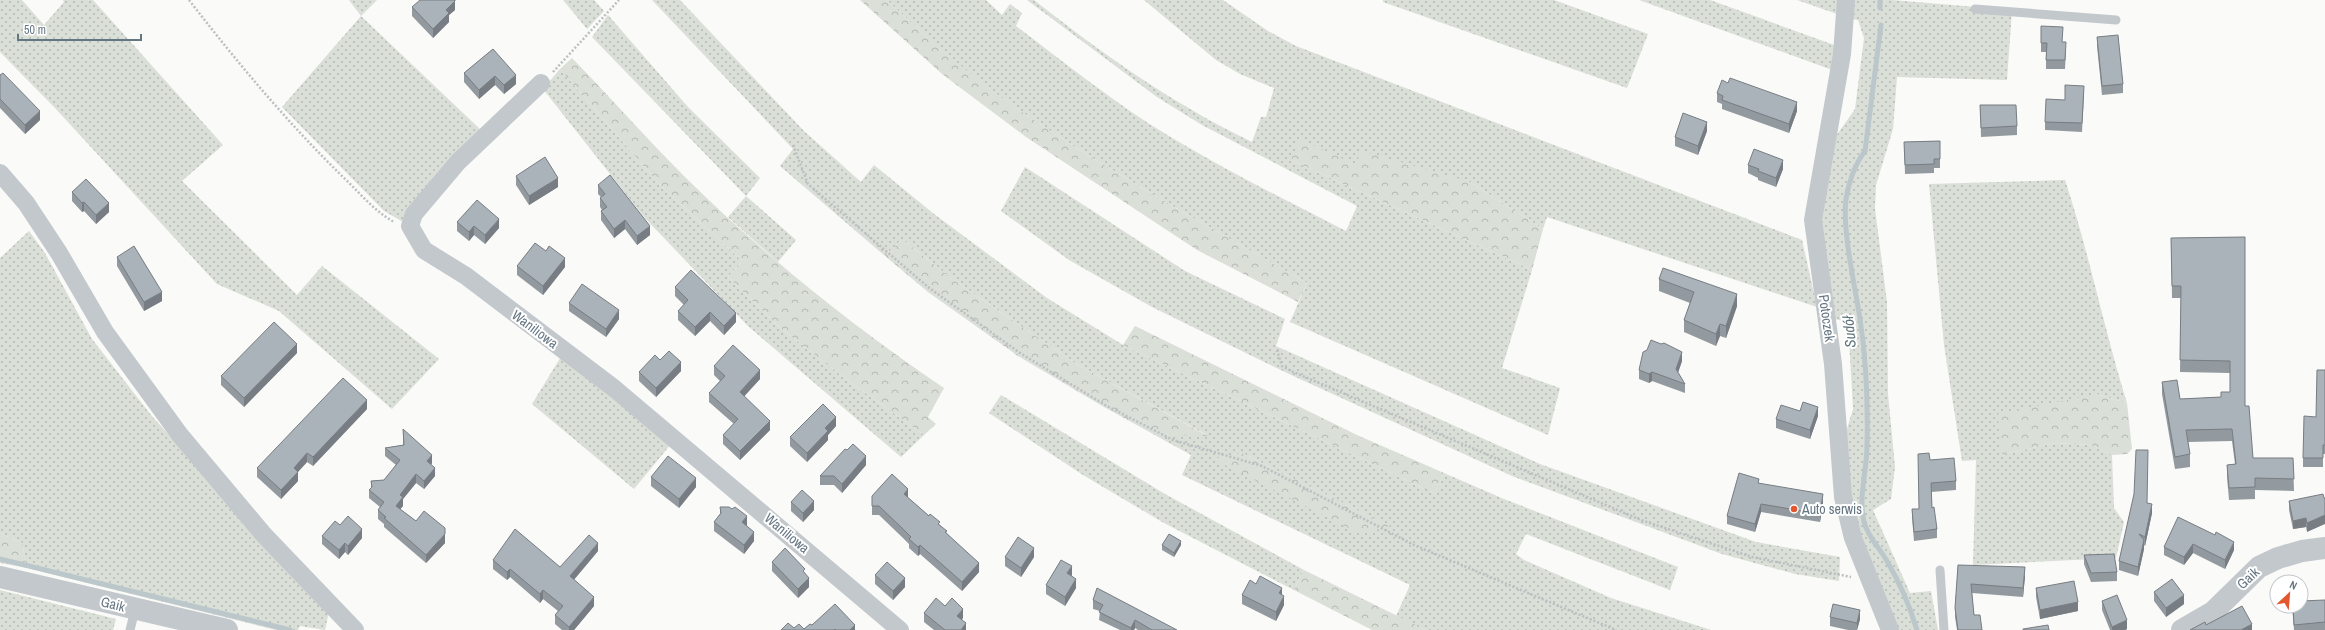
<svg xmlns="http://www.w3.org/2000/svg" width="2325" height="630" font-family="'Archivo Narrow',sans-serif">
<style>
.grass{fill:url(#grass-dots);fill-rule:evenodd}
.forest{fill:url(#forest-crowns)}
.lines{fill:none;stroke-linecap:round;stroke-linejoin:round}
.stream{stroke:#bbc7cb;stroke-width:5}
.path{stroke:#bbbfc2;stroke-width:2.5;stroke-dasharray:2 2;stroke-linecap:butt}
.service{stroke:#c3c8cc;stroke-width:9}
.minor{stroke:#c3c8cc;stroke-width:18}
.tertiary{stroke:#c3c8cc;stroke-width:22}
.wall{fill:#929a9f}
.shaded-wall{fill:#777d82}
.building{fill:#aab3b9;stroke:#777d82}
.poi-dot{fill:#e4572e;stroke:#fff;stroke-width:1.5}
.labels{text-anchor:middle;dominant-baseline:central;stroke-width:4;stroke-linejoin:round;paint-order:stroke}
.street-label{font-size:14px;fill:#657683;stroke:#fff}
.poi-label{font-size:14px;fill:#657683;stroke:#fff;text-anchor:start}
.water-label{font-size:15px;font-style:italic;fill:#60757c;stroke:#fff}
</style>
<defs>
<pattern id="grass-dots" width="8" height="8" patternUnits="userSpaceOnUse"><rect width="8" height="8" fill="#dadfd7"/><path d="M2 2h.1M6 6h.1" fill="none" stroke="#b4b9b4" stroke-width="1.8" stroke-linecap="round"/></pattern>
<pattern id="forest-crowns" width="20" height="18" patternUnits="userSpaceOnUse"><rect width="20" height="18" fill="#dadfd7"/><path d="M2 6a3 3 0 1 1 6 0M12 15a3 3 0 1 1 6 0" fill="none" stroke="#b4b9b4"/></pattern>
</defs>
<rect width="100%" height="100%" fill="#fafaf8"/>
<g class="grass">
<path d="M 0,0 L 22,0 L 44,25 L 64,2 L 63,0 L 93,0 L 223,145 L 182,181 L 297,295 L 322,266 L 439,359 L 392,409 L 279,311 L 217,284 L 55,108 L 0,52 Z"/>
<path d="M 349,0 L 377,0 L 361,16 L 483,132 L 403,222 L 384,211 L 282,107 L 361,16 Z"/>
<path d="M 563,0 L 594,0 L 604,11 L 587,29 Z"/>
<path d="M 652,0 L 680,0 L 804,131 L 861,182 L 874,165 L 934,214 L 1047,298 L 1123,345 L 1435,494 L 1444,473 L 1504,499 L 1678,567 L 1670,590 L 1526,534 L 1516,554 L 1524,560 L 1611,598 L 1711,630 L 1426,630 L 1396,616 L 1410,585 L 1182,475 L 1191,455 L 1153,434 L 1207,435 L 1078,365 L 951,278 L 902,239 L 885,256 L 780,166 L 793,149 ZM 1242,453 L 1389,526 L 1390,526 L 1214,459 Z"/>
<path d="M 887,0 L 986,0 L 1002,15 L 1010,4 L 1022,13 L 1016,26 C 1065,63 1117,105 1169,136 C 1227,171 1287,201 1346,231 L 1357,206 L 1202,125 L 1157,97 L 1027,0 L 1034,0 C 1104,55 1171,103 1252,142 L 1261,117 L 1266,117 L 1274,88 L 1240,74 L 1216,60 L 1144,0 L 1223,0 L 1268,31 L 1296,46 L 1802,240 L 1817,307 L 1547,217 L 1543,229 L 1470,182 L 1354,164 L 1291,160 L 1532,270 L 1502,368 L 1560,388 L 1548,435 L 1290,322 L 1307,283 C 1211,228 1113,174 1022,112 C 973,79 929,40 887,0 Z"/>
<path d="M 1383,0 L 1554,0 L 1648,34 L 1627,88 L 1383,2 Z"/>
<path d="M 1639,0 L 1710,0 L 1837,46 L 1835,71 Z"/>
<path d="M 1797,0 L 1840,0 L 1840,15 Z"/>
<path d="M 1851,0 L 1892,0 L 2012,10 L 2007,80 L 1897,77 L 1893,129 L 1876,185 L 1875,209 L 1887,302 L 1888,394 L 1895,467 L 1891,499 L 1873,510 L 1910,593 L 1931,591 L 1938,630 L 1899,630 L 1884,604 L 1852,509 L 1846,432 L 1853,409 L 1848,322 L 1835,319 L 1819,204 L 1836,136 L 1855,109 L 1864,38 L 1858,20 L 1849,19 Z"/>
<path d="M 608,15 L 688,107 L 760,178 L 746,196 L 796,240 L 778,262 L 728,217 L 746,196 L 592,37 Z"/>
<path d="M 560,69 L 660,185 L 742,261 L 728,277 L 779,327 L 846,379 L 924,435 L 901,457 L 748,326 L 644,217 L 543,89 Z"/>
<path d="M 1025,167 L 1185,271 L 1285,319 L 1276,346 L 1540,464 L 1756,542 L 1840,557 L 1839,581 L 1795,574 L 1722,554 L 1512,476 L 1289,374 L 1152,307 L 1069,260 L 1001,211 Z"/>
<path d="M 2065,180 C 2089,253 2104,329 2127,403 L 2096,394 L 2000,455 L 2055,443 L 2091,445 L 2112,455 L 2114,508 L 2124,522 L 2116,558 L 1973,565 L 1976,460 L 1962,461 L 1944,345 L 1929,184 Z"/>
<path d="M 29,231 L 45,253 L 92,339 L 151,415 L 329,611 L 325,630 L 300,626 L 298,630 L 276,630 L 27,568 L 22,543 L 0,533 L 0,258 Z"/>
<path d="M 562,355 L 671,444 L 634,489 L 532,404 Z"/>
<path d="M 1001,395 L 1165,494 L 1304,570 L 1294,590 L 1164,523 L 1083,475 L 989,413 Z"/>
<path d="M 0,590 L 116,619 L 113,630 L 0,630 Z"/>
</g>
<g class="forest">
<path d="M 860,0 L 887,0 C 929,40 974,79 1022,112 C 1113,174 1211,228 1307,283 L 1298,302 L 1197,250 L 1026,137 L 942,74 Z"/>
<path d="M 572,58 C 610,97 646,138 685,177 C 764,255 852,326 944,388 L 928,417 L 936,424 L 924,435 L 846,379 L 779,327 L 728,277 L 742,261 L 660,185 L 560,69 Z"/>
<path d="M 1300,139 L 1354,164 L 1362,151 L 1470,182 L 1543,229 L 1532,270 L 1291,160 Z"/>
<path d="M 902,239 L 951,278 L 1078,365 L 1208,436 L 1153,434 L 1104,407 L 1018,356 L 928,292 L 885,256 Z"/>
<path d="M 1135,326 L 1357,435 L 1444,473 L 1435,494 L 1123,345 Z"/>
<path d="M 2096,394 L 2127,403 L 2132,449 L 2127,454 L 2112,455 L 2091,445 L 2055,443 L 2000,455 L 1998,414 Z"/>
<path d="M 1242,453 L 1390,526 L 1360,534 L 1213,459 Z"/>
<path d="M 0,533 L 22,543 L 27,568 L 0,563 Z"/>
<path d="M 1304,570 L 1426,630 L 1372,630 L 1294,590 Z"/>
</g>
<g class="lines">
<g class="stream">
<path d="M 1880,0 L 1880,8"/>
<path d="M 1881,25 L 1865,151 C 1855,164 1849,182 1846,199 C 1842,230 1855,286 1860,319 C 1866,358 1868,407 1867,446 C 1867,470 1858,498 1864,522 C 1868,538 1881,549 1888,563 C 1901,585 1910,607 1917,630"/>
<path d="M 0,559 L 290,630"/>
</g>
<g class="path">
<path d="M 189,0 C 237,62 286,121 342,176 C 359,192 374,211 394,222"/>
<path d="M 553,72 L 619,0"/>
<path d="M 793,145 L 808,184 L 928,287 L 1020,353 L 1105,405 L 1173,440 L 1262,466 L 1414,545 L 1616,630"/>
<path d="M 1277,350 L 1282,366 L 1291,371 L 1641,520 L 1752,557 L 1851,577"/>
</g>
<g class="service">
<path d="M 1975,9 L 2116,20"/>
<path d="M 1940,570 L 1944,630"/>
<path d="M 130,630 L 135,610"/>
</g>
<g class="minor">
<path d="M 1846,0 L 1842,54 L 1813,220 L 1833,364 L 1843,497 L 1853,538 L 1890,630"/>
<path d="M 541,83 L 458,162 L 414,214 L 410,226 L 424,250 L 466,276 L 615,389 L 900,630"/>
<path d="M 0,173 L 26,203 L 59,253 L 105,332 L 180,435 L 264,535 L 355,630"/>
</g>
<g class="tertiary">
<path d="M 0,577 L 227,630"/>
<path d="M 2182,630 L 2213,612 L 2259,567 L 2278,558 L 2302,551 L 2325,548"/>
</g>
</g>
<g class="wall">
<path d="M 412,7 L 455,10 L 449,15 L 449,22 L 433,38 L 412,16 Z"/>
<path d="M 2097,37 L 2123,84 L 2123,93 L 2102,95 L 2097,46 Z"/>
<path d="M 2063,42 L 2066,51 L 2065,69 L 2046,69 L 2046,52 L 2041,52 L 2041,43 Z"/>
<path d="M 493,49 L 516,84 L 504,94 L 495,85 L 479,99 L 464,82 L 464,73 Z"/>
<path d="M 0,75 L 40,120 L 25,134 L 0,108 Z"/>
<path d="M 1717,93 L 1797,111 L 1789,133 L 1722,109 L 1722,104 L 1717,102 Z"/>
<path d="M 2084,95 L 2082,132 L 2045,130 L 2045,122 L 2065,100 Z"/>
<path d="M 1980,105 L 2017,126 L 2017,135 L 1981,137 Z"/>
<path d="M 1707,131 L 1698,155 L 1675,146 L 1675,137 Z"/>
<path d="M 1940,141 L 1940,168 L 1934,168 L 1934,173 L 1905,174 L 1904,142 Z"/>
<path d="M 1748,165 L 1783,169 L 1776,187 L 1758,180 L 1758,178 L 1748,173 Z"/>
<path d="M 516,176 L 558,187 L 529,205 L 516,185 Z"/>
<path d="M 598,185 L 650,235 L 637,245 L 625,229 L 614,238 L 601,220 L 601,211 L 602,210 L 600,207 L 600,198 L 601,197 L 598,194 Z"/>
<path d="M 72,192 L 109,212 L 96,224 L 84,211 L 82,212 L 72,201 Z"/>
<path d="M 457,222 L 499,228 L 485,244 L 474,235 L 469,241 L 457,231 Z"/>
<path d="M 2245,237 L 2245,406 L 2253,458 L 2293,458 L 2294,491 L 2255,490 L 2255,499 L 2229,500 L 2227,477 L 2227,465 L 2235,464 L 2232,441 L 2188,442 L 2190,454 L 2190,467 L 2175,469 L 2162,394 L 2162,382 L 2180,399 L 2221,397 L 2230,392 L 2230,373 L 2180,372 L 2181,298 L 2172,298 L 2171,238 Z"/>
<path d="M 117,257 L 162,301 L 144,311 L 117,266 Z"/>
<path d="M 517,266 L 565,267 L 543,295 L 517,275 Z"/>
<path d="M 1659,279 L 1737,306 L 1726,338 L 1720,336 L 1716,346 L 1684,332 L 1684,320 L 1690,303 L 1659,291 Z"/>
<path d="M 675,287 L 736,322 L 724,335 L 710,321 L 695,336 L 678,320 L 678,311 L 684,305 L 675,296 Z"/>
<path d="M 569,303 L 619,319 L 606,337 L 569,311 Z"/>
<path d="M 297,353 L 244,407 L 221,385 L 221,376 Z"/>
<path d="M 660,360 L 681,371 L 656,397 L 639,381 L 639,372 Z"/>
<path d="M 1682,361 L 1678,373 L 1685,384 L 1685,393 L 1652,381 L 1649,383 L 1639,379 L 1639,370 Z"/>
<path d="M 714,366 L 760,379 L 744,396 L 770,430 L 740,460 L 723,444 L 723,435 L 734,424 L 709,402 L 709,393 L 720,381 L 714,375 Z"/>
<path d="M 2325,370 L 2325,454 L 2323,454 L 2323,467 L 2303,467 L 2303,458 L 2316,417 Z"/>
<path d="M 367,409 L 313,466 L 307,462 L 298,472 L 298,481 L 281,499 L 257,477 L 257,468 Z"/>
<path d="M 1800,411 L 1818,416 L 1810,439 L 1776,428 L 1776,419 Z"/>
<path d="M 836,426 L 828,435 L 828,440 L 807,462 L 790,446 L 790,437 Z"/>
<path d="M 403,429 L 432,463 L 431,465 L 435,476 L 424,489 L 416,483 L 403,499 L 403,506 L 400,509 L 416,521 L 445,543 L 426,563 L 384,527 L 384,524 L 378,519 L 378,510 L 380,507 L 369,498 L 369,490 L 371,488 L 371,481 L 384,480 L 396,465 L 385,456 L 385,448 L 403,445 Z"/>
<path d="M 847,450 L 866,465 L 842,493 L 834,485 L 820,485 L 820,476 Z"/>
<path d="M 1930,460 L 1956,481 L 1956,490 L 1931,492 L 1932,508 L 1937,529 L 1937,538 L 1914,541 L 1912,518 L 1912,509 L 1919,509 Z"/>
<path d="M 651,477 L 696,487 L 679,508 L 651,486 Z"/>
<path d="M 1759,483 L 1823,503 L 1820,522 L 1761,512 L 1755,532 L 1727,524 L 1727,516 Z"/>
<path d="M 872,496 L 908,498 L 940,525 L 979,572 L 962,591 L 920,554 L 918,556 L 909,548 L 909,544 L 903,538 L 879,515 L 872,515 Z"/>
<path d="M 2324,498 L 2307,532 L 2306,527 L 2293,529 L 2289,510 L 2289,501 Z"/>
<path d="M 791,502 L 814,510 L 803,522 L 791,511 Z"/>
<path d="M 2147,503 L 2152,513 L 2145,546 L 2144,545 L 2144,549 L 2138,576 L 2119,570 L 2119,561 Z"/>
<path d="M 720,507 L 747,525 L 747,526 L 754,541 L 744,554 L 714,531 L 714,522 L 720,514 Z"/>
<path d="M 340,525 L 362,538 L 348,555 L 345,552 L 339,559 L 322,544 L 322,536 Z"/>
<path d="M 2215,535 L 2234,550 L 2225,569 L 2193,553 L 2184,565 L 2164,555 L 2164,547 Z"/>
<path d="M 1162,545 L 1181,545 L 1174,557 L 1162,550 Z"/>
<path d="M 598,551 L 574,580 L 594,606 L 574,630 L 562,630 L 555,624 L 555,615 L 558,611 L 543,599 L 540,603 L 510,577 L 507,580 L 493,569 L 493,560 L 560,567 Z"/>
<path d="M 2084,555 L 2117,572 L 2117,581 L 2091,582 L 2084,564 Z"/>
<path d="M 1005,557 L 1034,557 L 1021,577 L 1005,566 Z"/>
<path d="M 772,562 L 805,573 L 809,587 L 798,598 L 772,571 Z"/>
<path d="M 1958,565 L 2025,576 L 2023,597 L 1972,593 L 1974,615 L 1982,630 L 1957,630 L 1955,617 L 1955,608 Z"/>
<path d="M 875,575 L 905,587 L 893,600 L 875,584 Z"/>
<path d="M 1072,575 L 1071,576 L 1076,588 L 1065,606 L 1046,594 L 1046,585 Z"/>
<path d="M 1256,584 L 1282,595 L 1284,605 L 1276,621 L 1242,604 L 1242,595 Z"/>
<path d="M 2036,588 L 2078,611 L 2040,619 L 2036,597 Z"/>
<path d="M 2154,592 L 2184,604 L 2166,617 L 2154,601 Z"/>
<path d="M 1093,600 L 1177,630 L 1138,630 L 1135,628 L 1134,630 L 1120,630 L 1099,620 L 1100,611 L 1093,609 Z"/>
<path d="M 2325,600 L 2325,630 L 2294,630 L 2292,606 L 2301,606 Z"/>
<path d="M 2102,601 L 2127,629 L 2125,630 L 2110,630 L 2102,610 Z"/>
<path d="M 945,606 L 963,618 L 962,619 L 966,630 L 934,630 L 924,622 L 924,613 Z"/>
<path d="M 1830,617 L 1860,619 L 1857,630 L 1848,630 L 1830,626 Z"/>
</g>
<g class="shaded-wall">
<path d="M 455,1 L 455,10 L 449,15 L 449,22 L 433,38 L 433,29 L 446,10 Z"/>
<path d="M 516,75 L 516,84 L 504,94 L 504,85 Z"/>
<path d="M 495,76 L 495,85 L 479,99 L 479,90 Z"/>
<path d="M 1797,102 L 1797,111 L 1789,133 L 1789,124 Z"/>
<path d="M 40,111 L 40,120 L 25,134 L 25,125 Z"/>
<path d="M 1707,122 L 1707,131 L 1698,155 L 1698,146 Z"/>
<path d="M 1783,160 L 1783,169 L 1776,187 L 1776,178 Z"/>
<path d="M 558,178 L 558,187 L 529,205 L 529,196 Z"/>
<path d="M 84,202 L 84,211 L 82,212 L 82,203 Z"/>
<path d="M 109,203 L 109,212 L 96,224 L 96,215 Z"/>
<path d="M 499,219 L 499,228 L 485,244 L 485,235 Z"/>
<path d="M 625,220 L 625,229 L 614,238 L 614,229 Z"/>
<path d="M 474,226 L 474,235 L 469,241 L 469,232 Z"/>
<path d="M 650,226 L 650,235 L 637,245 L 637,236 Z"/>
<path d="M 565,258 L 565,267 L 543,295 L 543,286 Z"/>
<path d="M 162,292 L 162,301 L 144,311 L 144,302 Z"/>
<path d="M 1737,294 L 1737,306 L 1726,338 L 1726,326 Z"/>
<path d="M 619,310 L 619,319 L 606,337 L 606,329 Z"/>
<path d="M 710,312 L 710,321 L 695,336 L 695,327 Z"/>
<path d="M 736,313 L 736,322 L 724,335 L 724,326 Z"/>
<path d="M 1720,324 L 1720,336 L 1716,346 L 1716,334 Z"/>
<path d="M 297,344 L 297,353 L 244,407 L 244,398 Z"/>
<path d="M 1682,352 L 1682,361 L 1676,378 L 1676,369 Z"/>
<path d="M 681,362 L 681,371 L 656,397 L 656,388 Z"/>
<path d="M 760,370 L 760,379 L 740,401 L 740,392 Z"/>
<path d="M 1652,372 L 1652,381 L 1649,383 L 1649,374 Z"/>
<path d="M 367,400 L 367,409 L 313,466 L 313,457 Z"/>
<path d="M 1818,407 L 1818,416 L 1810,439 L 1810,430 Z"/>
<path d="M 836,417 L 836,426 L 828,435 L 828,440 L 807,462 L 807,453 L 825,428 Z"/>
<path d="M 770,421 L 770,430 L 740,460 L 740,451 Z"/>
<path d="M 307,453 L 307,462 L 296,474 L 298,472 L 298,481 L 281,499 L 281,490 L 294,468 Z"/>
<path d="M 432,455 L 432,463 L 427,470 L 427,461 Z"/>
<path d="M 866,456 L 866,465 L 842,493 L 842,484 Z"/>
<path d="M 435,468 L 435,476 L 424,489 L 424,481 Z"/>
<path d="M 416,474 L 416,483 L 403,499 L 403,506 L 396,514 L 396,506 L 400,495 Z"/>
<path d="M 696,478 L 696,487 L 679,508 L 679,499 Z"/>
<path d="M 908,489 L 908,498 L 904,494 Z"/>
<path d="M 1823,494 L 1823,503 L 1820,522 L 1820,514 Z"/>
<path d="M 814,501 L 814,510 L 803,522 L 803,513 Z"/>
<path d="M 1761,504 L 1761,512 L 1755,532 L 1755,524 Z"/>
<path d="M 2152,504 L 2152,513 L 2145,546 L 2145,537 Z"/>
<path d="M 2325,515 L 2325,524 L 2307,532 L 2307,523 Z"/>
<path d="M 747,516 L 747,525 L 742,531 L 742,522 Z"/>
<path d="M 2306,518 L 2306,527 L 2293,529 L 2293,521 Z"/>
<path d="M 362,529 L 362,538 L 348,555 L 348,546 Z"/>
<path d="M 754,532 L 754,541 L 744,554 L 744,545 Z"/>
<path d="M 445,534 L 445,543 L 426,563 L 426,555 Z"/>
<path d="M 2144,540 L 2144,549 L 2138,576 L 2138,567 Z"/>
<path d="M 1181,541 L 1181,545 L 1174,557 L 1174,553 Z"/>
<path d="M 2234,542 L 2234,550 L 2225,569 L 2225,560 Z"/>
<path d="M 345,543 L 345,552 L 339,559 L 339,550 Z"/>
<path d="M 598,543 L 598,551 L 570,584 L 570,576 Z"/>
<path d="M 2193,544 L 2193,553 L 2184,565 L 2184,557 Z"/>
<path d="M 920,545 L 920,554 L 918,556 L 918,547 Z"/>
<path d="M 1034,548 L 1034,557 L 1021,577 L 1021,568 Z"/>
<path d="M 979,563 L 979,572 L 962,591 L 962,582 Z"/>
<path d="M 1072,566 L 1072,575 L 1067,582 L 1067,573 Z"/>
<path d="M 2025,567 L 2025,576 L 2023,597 L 2023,588 Z"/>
<path d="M 510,569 L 510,577 L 507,580 L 507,572 Z"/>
<path d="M 809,578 L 809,587 L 798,598 L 798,589 Z"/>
<path d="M 905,578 L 905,587 L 893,600 L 893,591 Z"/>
<path d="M 1076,579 L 1076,588 L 1065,606 L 1065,597 Z"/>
<path d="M 1282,588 L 1282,597 L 1279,593 Z"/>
<path d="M 543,590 L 543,599 L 540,603 L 540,594 Z"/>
<path d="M 2184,595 L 2184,604 L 2166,617 L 2166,608 Z"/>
<path d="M 1284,596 L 1284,605 L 1276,621 L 1276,612 Z"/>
<path d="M 594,597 L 594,606 L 574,630 L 569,630 L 569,627 Z"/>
<path d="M 2078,602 L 2078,611 L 2040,619 L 2040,610 Z"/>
<path d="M 963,609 L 963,618 L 957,625 L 957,616 Z"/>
<path d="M 1860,610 L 1860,619 L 1857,630 L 1857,623 Z"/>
<path d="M 1135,620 L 1135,628 L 1134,630 L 1131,630 L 1131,628 Z"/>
<path d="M 2127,620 L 2127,629 L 2125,630 L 2112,630 L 2112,627 Z"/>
<path d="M 966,623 L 966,630 L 961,630 Z"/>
<path d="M 2252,624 L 2252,630 L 2241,630 Z"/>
<path d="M 855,625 L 855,630 L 850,630 Z"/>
</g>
<g class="building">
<path d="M 420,0 L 455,0 L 455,1 L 446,10 L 449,13 L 433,29 L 412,7 Z"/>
<path d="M 2041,26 L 2063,27 L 2062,42 L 2066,42 L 2065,60 L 2046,60 L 2047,43 L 2041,43 Z"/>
<path d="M 2118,35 L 2123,84 L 2102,86 L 2097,37 Z"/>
<path d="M 493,49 L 516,75 L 504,85 L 495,76 L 479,90 L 464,73 Z"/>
<path d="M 3,73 L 40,111 L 25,125 L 0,99 L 0,75 Z"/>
<path d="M 1730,78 L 1797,102 L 1789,124 L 1722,100 L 1723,96 L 1717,93 L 1722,80 L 1728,83 Z"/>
<path d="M 2065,85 L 2084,86 L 2082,123 L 2045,122 L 2046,99 L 2065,100 Z"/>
<path d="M 1980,105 L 2016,105 L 2017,126 L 1981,128 Z"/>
<path d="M 1683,113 L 1707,122 L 1698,146 L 1675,137 Z"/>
<path d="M 1940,141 L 1940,159 L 1934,159 L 1934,164 L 1905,165 L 1904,142 Z"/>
<path d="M 1754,149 L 1783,160 L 1776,178 L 1758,171 L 1759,169 L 1748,165 Z"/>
<path d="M 545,157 L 558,178 L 529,196 L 516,176 Z"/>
<path d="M 610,175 L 650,226 L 637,236 L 625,220 L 614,229 L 601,211 L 607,207 L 600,198 L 605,194 L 598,185 Z"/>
<path d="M 86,179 L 109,203 L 96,215 L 84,202 L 82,203 L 72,192 Z"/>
<path d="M 477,200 L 499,219 L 485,235 L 474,226 L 469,232 L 457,222 Z"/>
<path d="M 2245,237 L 2245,406 L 2249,406 L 2253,458 L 2293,458 L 2294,479 L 2255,478 L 2255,487 L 2229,488 L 2227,465 L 2236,464 L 2232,429 L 2186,430 L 2190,454 L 2175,457 L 2162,382 L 2177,380 L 2180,399 L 2221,397 L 2221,392 L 2230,392 L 2230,361 L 2180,360 L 2181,286 L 2172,286 L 2171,238 Z"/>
<path d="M 535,243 L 546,251 L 549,246 L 565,258 L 543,286 L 517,266 Z"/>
<path d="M 134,246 L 162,292 L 144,302 L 117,257 Z"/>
<path d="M 1663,268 L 1737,294 L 1726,326 L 1720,324 L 1716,334 L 1684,320 L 1694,292 L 1659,279 Z"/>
<path d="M 691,270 L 736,313 L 724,326 L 710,312 L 695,327 L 678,311 L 688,300 L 675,287 Z"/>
<path d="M 582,284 L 619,310 L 606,329 L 569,303 Z"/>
<path d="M 274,322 L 297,344 L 244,398 L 221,376 Z"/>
<path d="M 1651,340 L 1661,344 L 1664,343 L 1682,352 L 1676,369 L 1685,384 L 1652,372 L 1649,374 L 1639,370 L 1643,352 L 1647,350 Z"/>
<path d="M 733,345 L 760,370 L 740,392 L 770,421 L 740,451 L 723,435 L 738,419 L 709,393 L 725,376 L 714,366 Z"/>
<path d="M 669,351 L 681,362 L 656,388 L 639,372 L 655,355 L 660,360 Z"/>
<path d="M 2317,370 L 2325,370 L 2325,445 L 2323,445 L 2323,458 L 2303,458 L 2304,416 L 2316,417 Z"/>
<path d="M 343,378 L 367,400 L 313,457 L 307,453 L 294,468 L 298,472 L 281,490 L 257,468 Z"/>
<path d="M 1803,402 L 1818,407 L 1810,430 L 1776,419 L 1781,405 L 1800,411 Z"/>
<path d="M 823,404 L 836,417 L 825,428 L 828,431 L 807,453 L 790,437 Z"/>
<path d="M 403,429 L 432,455 L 427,461 L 435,468 L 424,481 L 416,474 L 400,495 L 403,497 L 396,506 L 416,521 L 424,511 L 445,528 L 445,534 L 426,555 L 384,518 L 386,517 L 378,510 L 384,502 L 369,490 L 372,487 L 371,481 L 384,480 L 400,460 L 385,448 L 404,445 Z"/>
<path d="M 853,444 L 866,456 L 842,484 L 834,476 L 820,476 L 845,449 L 847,450 Z"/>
<path d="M 2136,450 L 2148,450 L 2147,503 L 2152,504 L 2145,537 L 2139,534 L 2144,540 L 2138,567 L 2119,561 L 2134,494 Z"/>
<path d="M 1929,453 L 1930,460 L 1954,458 L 1956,481 L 1931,483 L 1932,508 L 1934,507 L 1937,529 L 1914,532 L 1912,509 L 1919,509 L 1918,454 Z"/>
<path d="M 668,456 L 696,478 L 679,499 L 651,477 Z"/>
<path d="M 1739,473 L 1759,479 L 1758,483 L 1823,494 L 1820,514 L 1761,504 L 1755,524 L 1727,516 Z"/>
<path d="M 892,474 L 908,489 L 904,494 L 929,516 L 930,514 L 940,522 L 938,524 L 947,531 L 945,532 L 979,563 L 962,582 L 920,545 L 918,547 L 909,539 L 911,537 L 903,529 L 879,506 L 872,506 L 872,496 Z"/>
<path d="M 802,490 L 814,501 L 803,513 L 791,502 Z"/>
<path d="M 2323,494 L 2324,498 L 2325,498 L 2325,515 L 2307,523 L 2306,518 L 2293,521 L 2289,501 Z"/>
<path d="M 720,507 L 729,507 L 732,509 L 735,507 L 747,516 L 742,522 L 754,532 L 744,545 L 714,522 L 721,513 Z"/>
<path d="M 348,516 L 362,529 L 348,546 L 345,543 L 339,550 L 322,536 L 335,521 L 340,525 Z"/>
<path d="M 2178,517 L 2215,535 L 2216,532 L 2234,542 L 2225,560 L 2193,544 L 2184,557 L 2164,547 Z"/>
<path d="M 515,529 L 560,567 L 589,535 L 598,543 L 570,576 L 594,597 L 569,627 L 555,615 L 563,606 L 543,590 L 540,594 L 510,569 L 507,572 L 493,560 Z"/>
<path d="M 1169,534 L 1181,541 L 1174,553 L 1162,545 Z"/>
<path d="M 1018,537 L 1034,548 L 1021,568 L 1005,557 Z"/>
<path d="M 785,548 L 805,569 L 803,571 L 809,578 L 798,589 L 772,562 Z"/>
<path d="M 2114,554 L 2117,572 L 2091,573 L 2084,555 Z"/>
<path d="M 1061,560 L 1072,566 L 1067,573 L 1076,579 L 1065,597 L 1046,585 Z"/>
<path d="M 887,562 L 905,578 L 893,591 L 875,575 Z"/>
<path d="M 1958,565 L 2025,567 L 2023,588 L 1971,584 L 1974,615 L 1980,615 L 1982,630 L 1958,630 L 1955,608 Z"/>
<path d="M 1260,576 L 1282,588 L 1279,593 L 1284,596 L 1276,612 L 1242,595 L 1250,580 L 1256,584 Z"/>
<path d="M 2172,579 L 2184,595 L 2166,608 L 2154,592 Z"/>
<path d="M 2074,581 L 2078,602 L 2040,610 L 2036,588 Z"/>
<path d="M 1097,588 L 1177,630 L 1152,630 L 1135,620 L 1131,628 L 1099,612 L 1103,605 L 1093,600 Z"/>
<path d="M 2117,595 L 2127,620 L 2112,627 L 2102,601 Z"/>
<path d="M 936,598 L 945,606 L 952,598 L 963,609 L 957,616 L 966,623 L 961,630 L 945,630 L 924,613 Z"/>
<path d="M 2325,600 L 2325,622 L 2294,625 L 2293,606 L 2301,606 L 2301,601 Z"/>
<path d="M 835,604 L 855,625 L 850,630 L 836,630 L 835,629 L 834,630 L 781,630 L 788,623 L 794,628 L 799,624 L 804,629 L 810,624 L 812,625 Z"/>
<path d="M 1833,604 L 1860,610 L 1857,623 L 1830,617 Z"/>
<path d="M 2242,606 L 2252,624 L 2241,630 L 2190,630 L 2205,622 L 2206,625 Z"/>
<path d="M 2048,625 L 2049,630 L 2023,630 L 2023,629 Z"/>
</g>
<circle class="poi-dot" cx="1794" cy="509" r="4"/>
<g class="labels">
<g class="street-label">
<text transform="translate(1827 318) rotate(82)">Potoczek</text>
<text transform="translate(535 329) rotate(37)">Waniliowa</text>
<text transform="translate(787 533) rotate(40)">Waniliowa</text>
<text transform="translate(2248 578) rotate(-43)">Gaik</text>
<text transform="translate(113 604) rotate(14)">Gaik</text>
</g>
<g class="poi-label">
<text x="1802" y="509">Auto serwis</text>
</g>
<g class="water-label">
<text transform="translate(1849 332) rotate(-95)">Sudół</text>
</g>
</g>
<g transform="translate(2289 594) rotate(26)"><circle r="19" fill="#ffffff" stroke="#c1c8cd"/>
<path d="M0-3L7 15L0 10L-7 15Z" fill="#e4572e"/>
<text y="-6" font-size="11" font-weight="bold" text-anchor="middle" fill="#657683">N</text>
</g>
<path d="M18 34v6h123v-6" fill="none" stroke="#657683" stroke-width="2"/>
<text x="24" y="34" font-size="12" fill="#657683" stroke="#ffffff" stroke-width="3" paint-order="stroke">50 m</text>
</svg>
